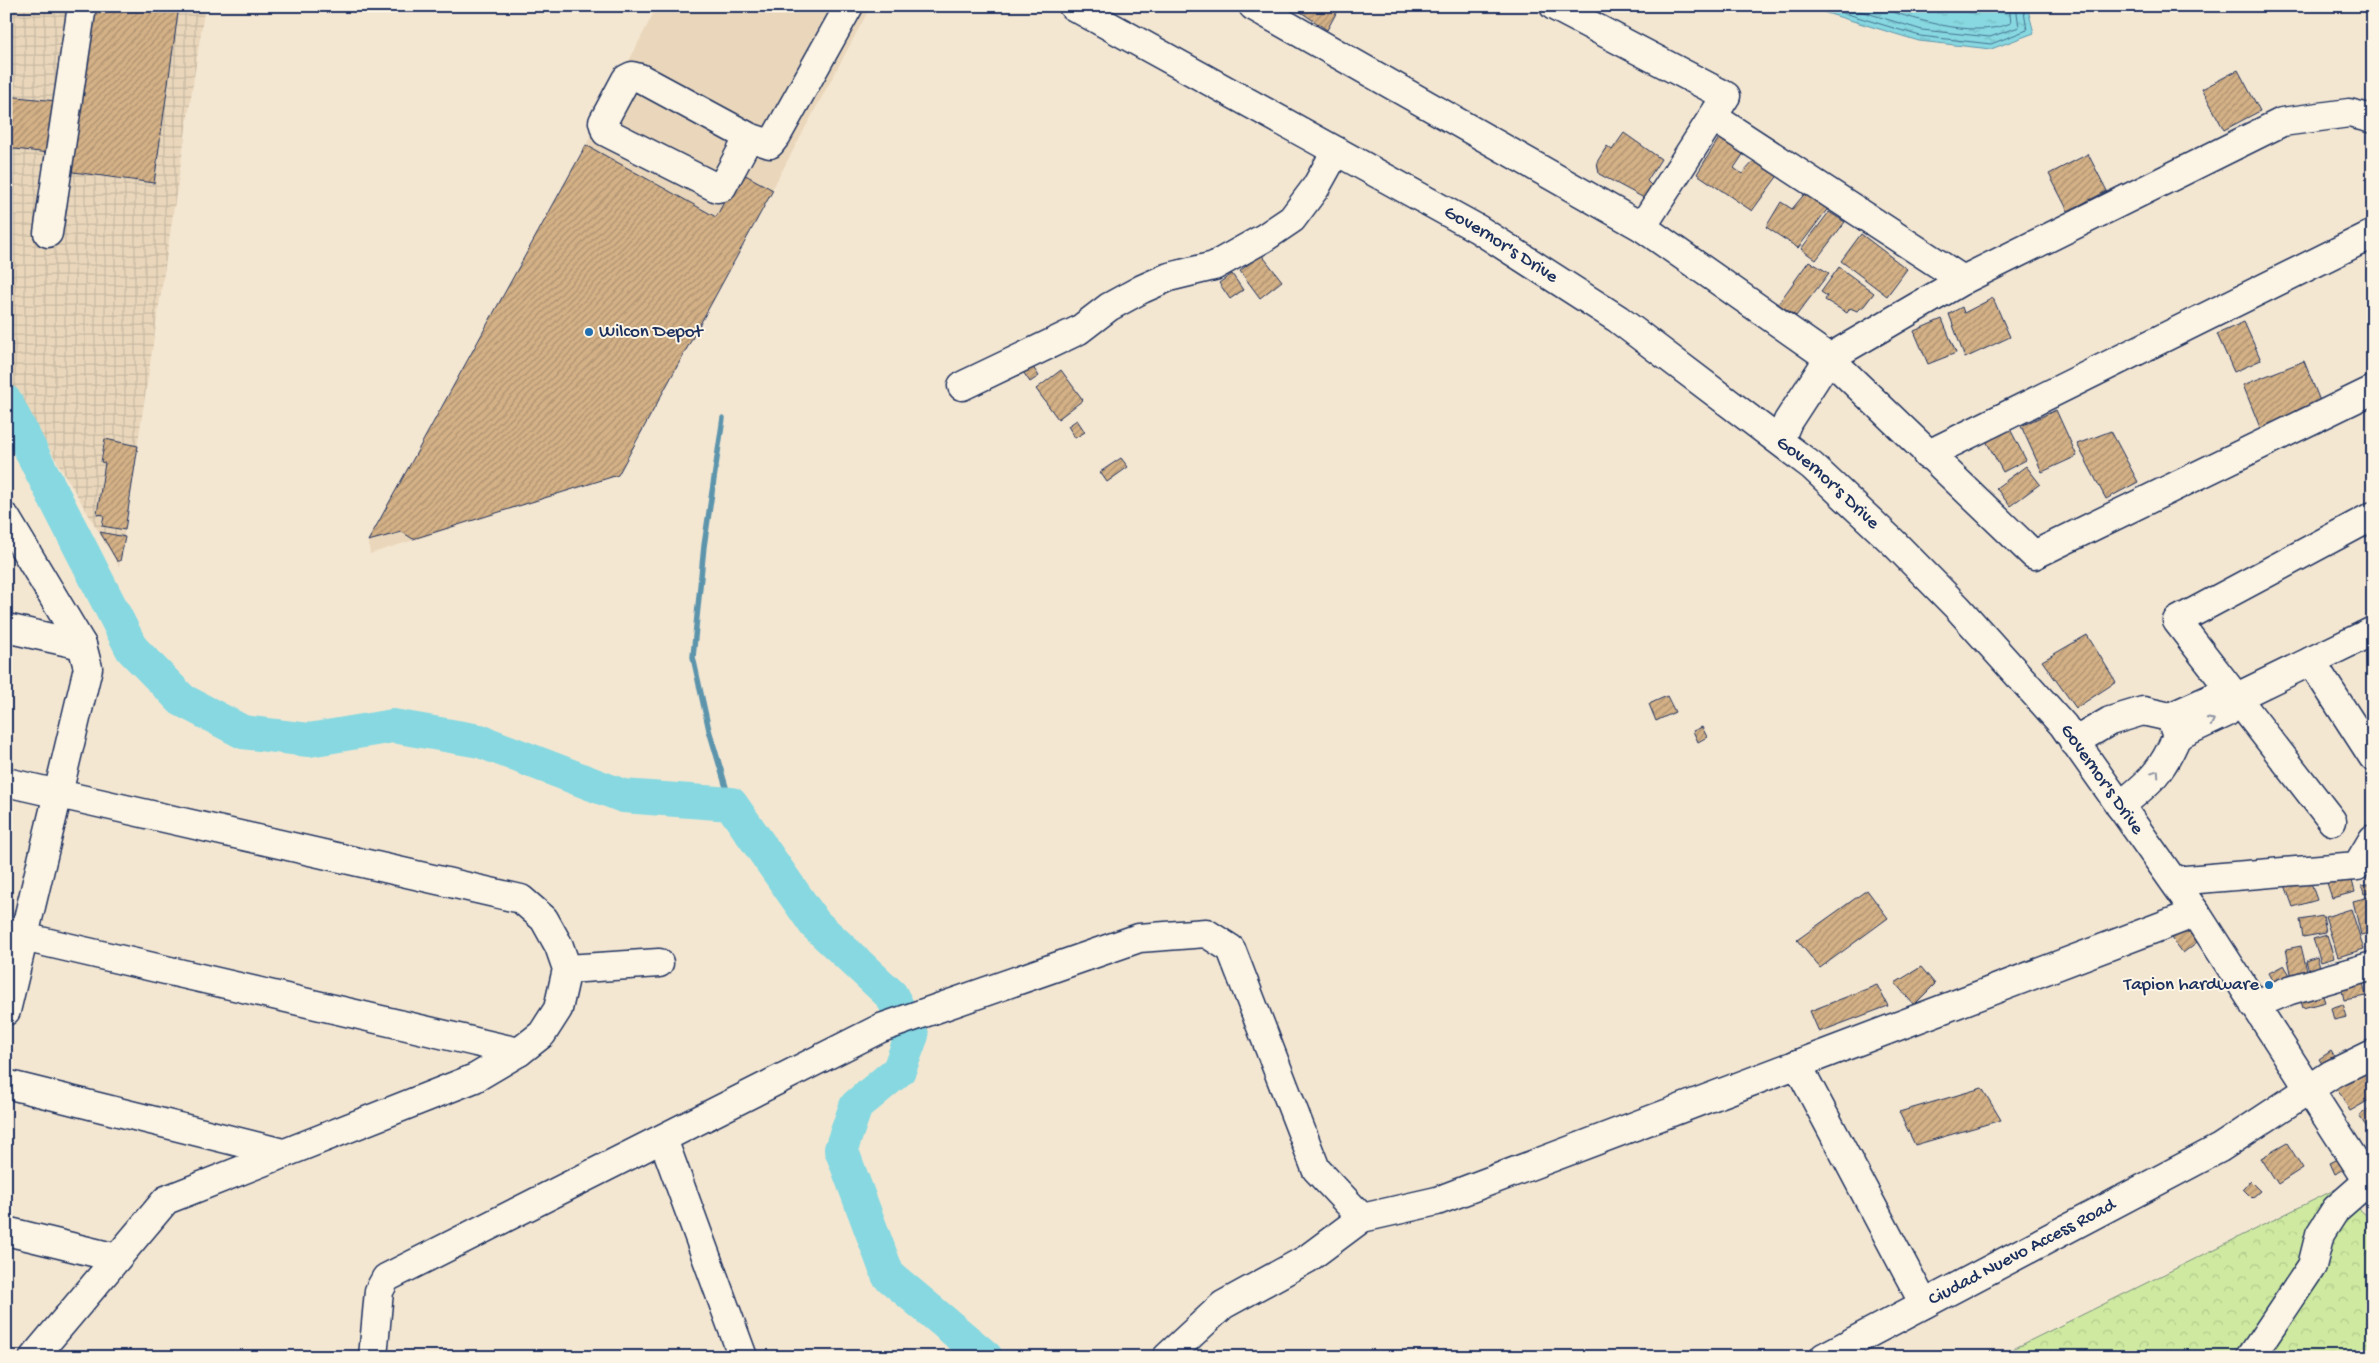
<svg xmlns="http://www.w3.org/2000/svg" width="2379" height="1363" font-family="'Gochi Hand',sans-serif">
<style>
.built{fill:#ead7bb}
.industrial{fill:url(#industrial-grid)}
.forest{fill:url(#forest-crowns);stroke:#758c7f}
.water{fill:url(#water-ripples);stroke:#5c94ac}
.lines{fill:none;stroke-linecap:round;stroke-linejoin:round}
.shore{stroke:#467392;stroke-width:1}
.stream{stroke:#5c94ac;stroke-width:5.5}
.river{stroke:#87d8e0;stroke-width:34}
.building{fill:url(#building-hatch);stroke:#1b2f5e}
.minor-casing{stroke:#1b2f5e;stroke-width:31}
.major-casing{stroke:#1b2f5e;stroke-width:31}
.minor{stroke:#fcf5e5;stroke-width:28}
.major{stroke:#fcf5e5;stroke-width:28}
.oneway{stroke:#8c92a2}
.poi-dot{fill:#1f6fb2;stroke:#fcf5e5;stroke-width:2}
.labels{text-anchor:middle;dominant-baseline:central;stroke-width:4;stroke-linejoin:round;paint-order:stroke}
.street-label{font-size:19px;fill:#1b2f5e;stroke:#fcf5e5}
.poi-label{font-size:19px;fill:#1b2f5e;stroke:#fcf5e5;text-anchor:start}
</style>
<defs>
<pattern id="industrial-grid" width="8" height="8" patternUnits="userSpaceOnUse" patternTransform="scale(1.25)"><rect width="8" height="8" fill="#ead7bb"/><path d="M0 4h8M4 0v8" fill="none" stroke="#c8b9a3"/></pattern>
<pattern id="forest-crowns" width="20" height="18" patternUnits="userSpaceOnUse" patternTransform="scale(1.25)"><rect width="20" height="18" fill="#cfeaa0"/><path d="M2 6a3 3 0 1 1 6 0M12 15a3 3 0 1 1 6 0" fill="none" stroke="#b1c98c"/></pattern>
<pattern id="water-ripples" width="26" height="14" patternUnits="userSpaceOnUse" patternTransform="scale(1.25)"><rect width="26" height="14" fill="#87d8e0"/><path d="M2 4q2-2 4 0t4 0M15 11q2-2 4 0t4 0" fill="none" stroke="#74bac3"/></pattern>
<pattern id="building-hatch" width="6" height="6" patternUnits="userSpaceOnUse" patternTransform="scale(1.25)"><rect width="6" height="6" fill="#d4b186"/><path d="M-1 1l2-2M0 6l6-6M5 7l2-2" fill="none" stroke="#ab9071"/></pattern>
</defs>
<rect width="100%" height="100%" fill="#f4e7d2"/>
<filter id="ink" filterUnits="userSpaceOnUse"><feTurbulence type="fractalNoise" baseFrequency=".02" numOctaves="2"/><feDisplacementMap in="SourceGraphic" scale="10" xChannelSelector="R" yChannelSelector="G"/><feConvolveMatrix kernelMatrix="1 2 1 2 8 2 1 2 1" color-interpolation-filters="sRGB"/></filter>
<g filter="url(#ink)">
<path class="built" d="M 657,6 L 871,6 L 618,475 L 370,554 L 368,541 L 586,145 Z"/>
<path class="industrial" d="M 6,6 L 205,6 L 119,566 L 6,376 Z"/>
<path class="forest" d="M 2336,1189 L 2373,1221 L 2373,1357 L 1997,1357 Z"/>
<path class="water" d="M 1803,6 L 2027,6 L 2034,33 L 1991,49 L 1919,41 Z"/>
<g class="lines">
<g class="shore">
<path d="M 1821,6 L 1920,36 L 1991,44 L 2027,30 L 2023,6"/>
<path d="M 1844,6 L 1922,30 L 1990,37 L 2019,27 L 2016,6"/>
<path d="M 1872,6 C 1911,17 1971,40 2011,23 L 2009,6"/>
</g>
<path class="stream" d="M 723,418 L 704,546 L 693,657 L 709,730 L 731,804"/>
<path class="river" d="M 6,402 L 132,649 L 182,700 L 243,732 L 309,740 L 393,726 L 480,741 L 623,796 L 731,804 L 815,924 L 891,995 L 912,1035 L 899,1070 L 856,1106 L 841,1149 L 888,1275 L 986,1357"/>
</g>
<g class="building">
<path d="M 89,6 L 179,6 L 154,183 L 66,171 Z"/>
<path d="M 1292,6 L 1340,6 L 1327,30 Z"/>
<path d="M 2238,70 L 2260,111 L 2224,130 L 2202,89 Z"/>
<path d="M 6,96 L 57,101 L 49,153 L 6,148 Z"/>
<path d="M 1624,133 L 1661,159 L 1647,181 L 1652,186 L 1644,198 L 1599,174 L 1597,162 L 1607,146 L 1612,150 Z"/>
<path d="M 1722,133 L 1746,150 L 1734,168 L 1742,174 L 1756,159 L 1779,174 L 1752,211 L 1697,174 Z"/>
<path d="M 586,145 L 716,217 L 740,172 L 773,190 L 618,475 L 413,539 L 402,532 L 368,541 Z"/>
<path d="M 2088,154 L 2107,191 L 2068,211 L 2049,174 Z"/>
<path d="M 1807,191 L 1829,207 L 1798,248 L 1766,227 L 1781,202 L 1792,209 Z"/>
<path d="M 1829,212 L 1845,222 L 1816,260 L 1801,249 Z"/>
<path d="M 1861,234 L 1907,269 L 1887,296 L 1841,261 Z"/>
<path d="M 1261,254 L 1282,281 L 1260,298 L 1240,271 Z"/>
<path d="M 1809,261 L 1829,273 L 1796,316 L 1778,304 Z"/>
<path d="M 1839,267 L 1874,293 L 1864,306 L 1857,311 L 1850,308 L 1847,313 L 1825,300 L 1827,296 L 1821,292 Z"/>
<path d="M 1232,274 L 1243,290 L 1230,299 L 1219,283 Z"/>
<path d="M 1993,298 L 2010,337 L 1965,358 L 1949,314 L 1962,307 L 1964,313 Z"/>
<path d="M 1942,319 L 1956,353 L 1928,364 L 1914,331 Z"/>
<path d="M 2244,322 L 2261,360 L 2234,372 L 2217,334 Z"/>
<path d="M 2304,361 L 2322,406 L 2261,430 L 2243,385 Z"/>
<path d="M 1030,363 L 1039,376 L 1030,382 L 1021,369 Z"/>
<path d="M 1061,370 L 1083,400 L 1058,419 L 1036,389 Z"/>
<path d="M 2056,410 L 2077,456 L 2042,472 L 2021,426 Z"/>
<path d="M 1077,420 L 1085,432 L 1075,438 L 1068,426 Z"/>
<path d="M 2009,427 L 2026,460 L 2003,472 L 1985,439 Z"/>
<path d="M 2111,431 L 2138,482 L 2106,499 L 2077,444 Z"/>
<path d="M 105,439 L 138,446 L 125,530 L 102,526 L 104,515 L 97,514 L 105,463 L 101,462 Z"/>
<path d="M 1121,458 L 1128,467 L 1107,482 L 1100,472 Z"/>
<path d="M 2026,466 L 2040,484 L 2010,506 L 1996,488 Z"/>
<path d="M 100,532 L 125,537 L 120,561 L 117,561 Z"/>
<path d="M 2087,635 L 2116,682 L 2076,708 L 2042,661 Z"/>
<path d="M 1667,696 L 1675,712 L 1656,721 L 1649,704 Z"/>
<path d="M 1702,727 L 1707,737 L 1698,742 L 1693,731 Z"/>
<path d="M 2350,873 L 2355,892 L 2332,898 L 2326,880 Z"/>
<path d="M 2309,877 L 2317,900 L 2293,907 L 2285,885 Z"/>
<path d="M 2373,884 L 2373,892 L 2364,894 L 2362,886 Z"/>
<path d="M 1867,890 L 1888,918 L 1820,968 L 1797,940 Z"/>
<path d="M 2373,896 L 2373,932 L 2361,935 L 2353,901 Z"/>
<path d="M 2351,909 L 2364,949 L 2338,957 L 2325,917 Z"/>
<path d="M 2323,916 L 2326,933 L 2303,937 L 2300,920 Z"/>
<path d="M 2184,924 L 2197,942 L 2183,953 L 2169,934 Z"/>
<path d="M 2327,935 L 2334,958 L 2321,962 L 2313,939 Z"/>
<path d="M 2373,937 L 2373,955 L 2368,938 Z"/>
<path d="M 2301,946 L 2308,975 L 2292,978 L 2286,949 Z"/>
<path d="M 2317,957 L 2322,974 L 2311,977 L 2306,961 Z"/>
<path d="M 2284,965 L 2290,975 L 2275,984 L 2269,973 Z"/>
<path d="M 1921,967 L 1935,984 L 1914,1005 L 1895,983 Z"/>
<path d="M 2362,977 L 2366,996 L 2344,1000 L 2340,981 Z"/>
<path d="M 1877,985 L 1888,1006 L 1819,1032 L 1810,1011 Z"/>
<path d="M 2319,985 L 2325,1002 L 2303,1008 L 2298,992 Z"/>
<path d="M 2343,1004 L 2347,1017 L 2334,1020 L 2331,1008 Z"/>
<path d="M 2331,1051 L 2338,1063 L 2326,1070 L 2319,1059 Z"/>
<path d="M 2373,1059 L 2373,1098 L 2350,1111 L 2333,1081 Z"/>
<path d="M 1982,1088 L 2001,1120 L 1915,1145 L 1899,1112 Z"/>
<path d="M 2372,1106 L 2373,1107 L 2373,1136 L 2359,1116 Z"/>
<path d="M 2287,1143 L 2303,1168 L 2278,1184 L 2261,1158 Z"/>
<path d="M 2340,1158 L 2345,1169 L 2335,1174 L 2330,1163 Z"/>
<path d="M 2250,1181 L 2260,1191 L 2252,1198 L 2243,1189 Z"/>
</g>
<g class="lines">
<g class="minor-casing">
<g id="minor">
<path d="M 1253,6 L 1642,227 L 1829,358 L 1788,421 L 1780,440"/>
<path d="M 1554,6 L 1726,96 L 1642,227"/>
<path d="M 1713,117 L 1963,280"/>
<path d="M 2373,119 L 2349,113 L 2282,122 L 1963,280 L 1829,358 L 2034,555 L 2373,390"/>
<path d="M 749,137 L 722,187 L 717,188 L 606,132 L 603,122 L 626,79 L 632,76 L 640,78 L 749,137 L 770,144 L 777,135 L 849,6"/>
<path d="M 48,233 L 82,6"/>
<path d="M 962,386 L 1079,330 L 1109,307 L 1142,289 L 1169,277 L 1214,266 L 1264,238 L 1292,219 L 1316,187 L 1336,151"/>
<path d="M 1927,455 L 2373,234"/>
<path d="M 6,518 L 82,645 L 88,668 L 6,1011"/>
<path d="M 6,628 L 82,645"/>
<path d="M 2311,661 L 2373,757"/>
<path d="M 2170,717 L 2217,696 L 2237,697 L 2373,631"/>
<path d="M 2177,736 L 2226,713 L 2237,697"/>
<path d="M 2074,742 L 2110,721 L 2143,711 L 2170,717 L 2177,736 C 2162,772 2150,782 2120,806"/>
<path d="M 6,782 L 521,899 L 544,919 L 559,946 L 567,969 L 558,1009 L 542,1034 L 519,1052 L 475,1078 L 166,1200 L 34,1357"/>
<path d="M 2332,821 L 2177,621 L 2373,516"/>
<path d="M 2174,881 L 2357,866 L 2373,839"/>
<path d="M 6,933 L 519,1052"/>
<path d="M 567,969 L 659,963"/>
<path d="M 2254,1005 L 2290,990 L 2373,966"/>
<path d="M 1797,1064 L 1924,1304"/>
<path d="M 6,1084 L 283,1153"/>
<path d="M 663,1139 L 743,1357"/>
<path d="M 6,1231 L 117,1258"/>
<path d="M 373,1357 L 379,1291 L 386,1278 L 881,1028 L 1139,938 L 1206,933 L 1231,949 L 1316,1169 L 1362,1218"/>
<path d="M 1167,1357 L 1223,1305 L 1307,1259 L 1362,1218 L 1437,1201 L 2196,913"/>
<path id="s1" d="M 1824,1357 L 2220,1148 L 2332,1074 L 2373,1054"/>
<path d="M 2251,1357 L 2312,1266 L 2320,1234 L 2336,1209 L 2368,1181"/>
</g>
</g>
<g class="major-casing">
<g id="major">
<path id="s2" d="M 1073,6 L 1478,229 L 1618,319 L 1812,466 L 1894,543 L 1958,608 L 2063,725 L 2196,913 L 2373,1189"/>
</g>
</g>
<use href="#minor" class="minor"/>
<use href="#major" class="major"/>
</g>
<defs><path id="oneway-chevron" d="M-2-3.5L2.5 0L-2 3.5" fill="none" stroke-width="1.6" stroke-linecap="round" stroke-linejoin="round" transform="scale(1.25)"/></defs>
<g class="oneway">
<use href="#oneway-chevron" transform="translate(2211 721) rotate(-27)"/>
<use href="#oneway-chevron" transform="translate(2156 773) rotate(-56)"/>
</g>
</g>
<g class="poi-dot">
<circle cx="589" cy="332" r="5"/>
<circle cx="2269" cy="985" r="5"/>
</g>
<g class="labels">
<g class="street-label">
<text stroke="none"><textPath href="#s2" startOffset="490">Governor's Drive</textPath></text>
<text stroke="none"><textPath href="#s2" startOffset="895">Governor's Drive</textPath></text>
<text stroke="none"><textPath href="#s2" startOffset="1300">Governor's Drive</textPath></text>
<text stroke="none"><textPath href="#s1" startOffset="224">Ciudad Nuevo Access Road</textPath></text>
</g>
<g class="poi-label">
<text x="599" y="332">Wilcon Depot</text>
<text x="2259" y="985" text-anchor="end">Tapion hardware</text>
</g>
</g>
<rect width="2379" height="1363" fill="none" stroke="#fcf5e5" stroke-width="25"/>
<rect x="12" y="12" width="2354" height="1338" fill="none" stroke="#1b2f5e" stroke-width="2" filter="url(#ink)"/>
</svg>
